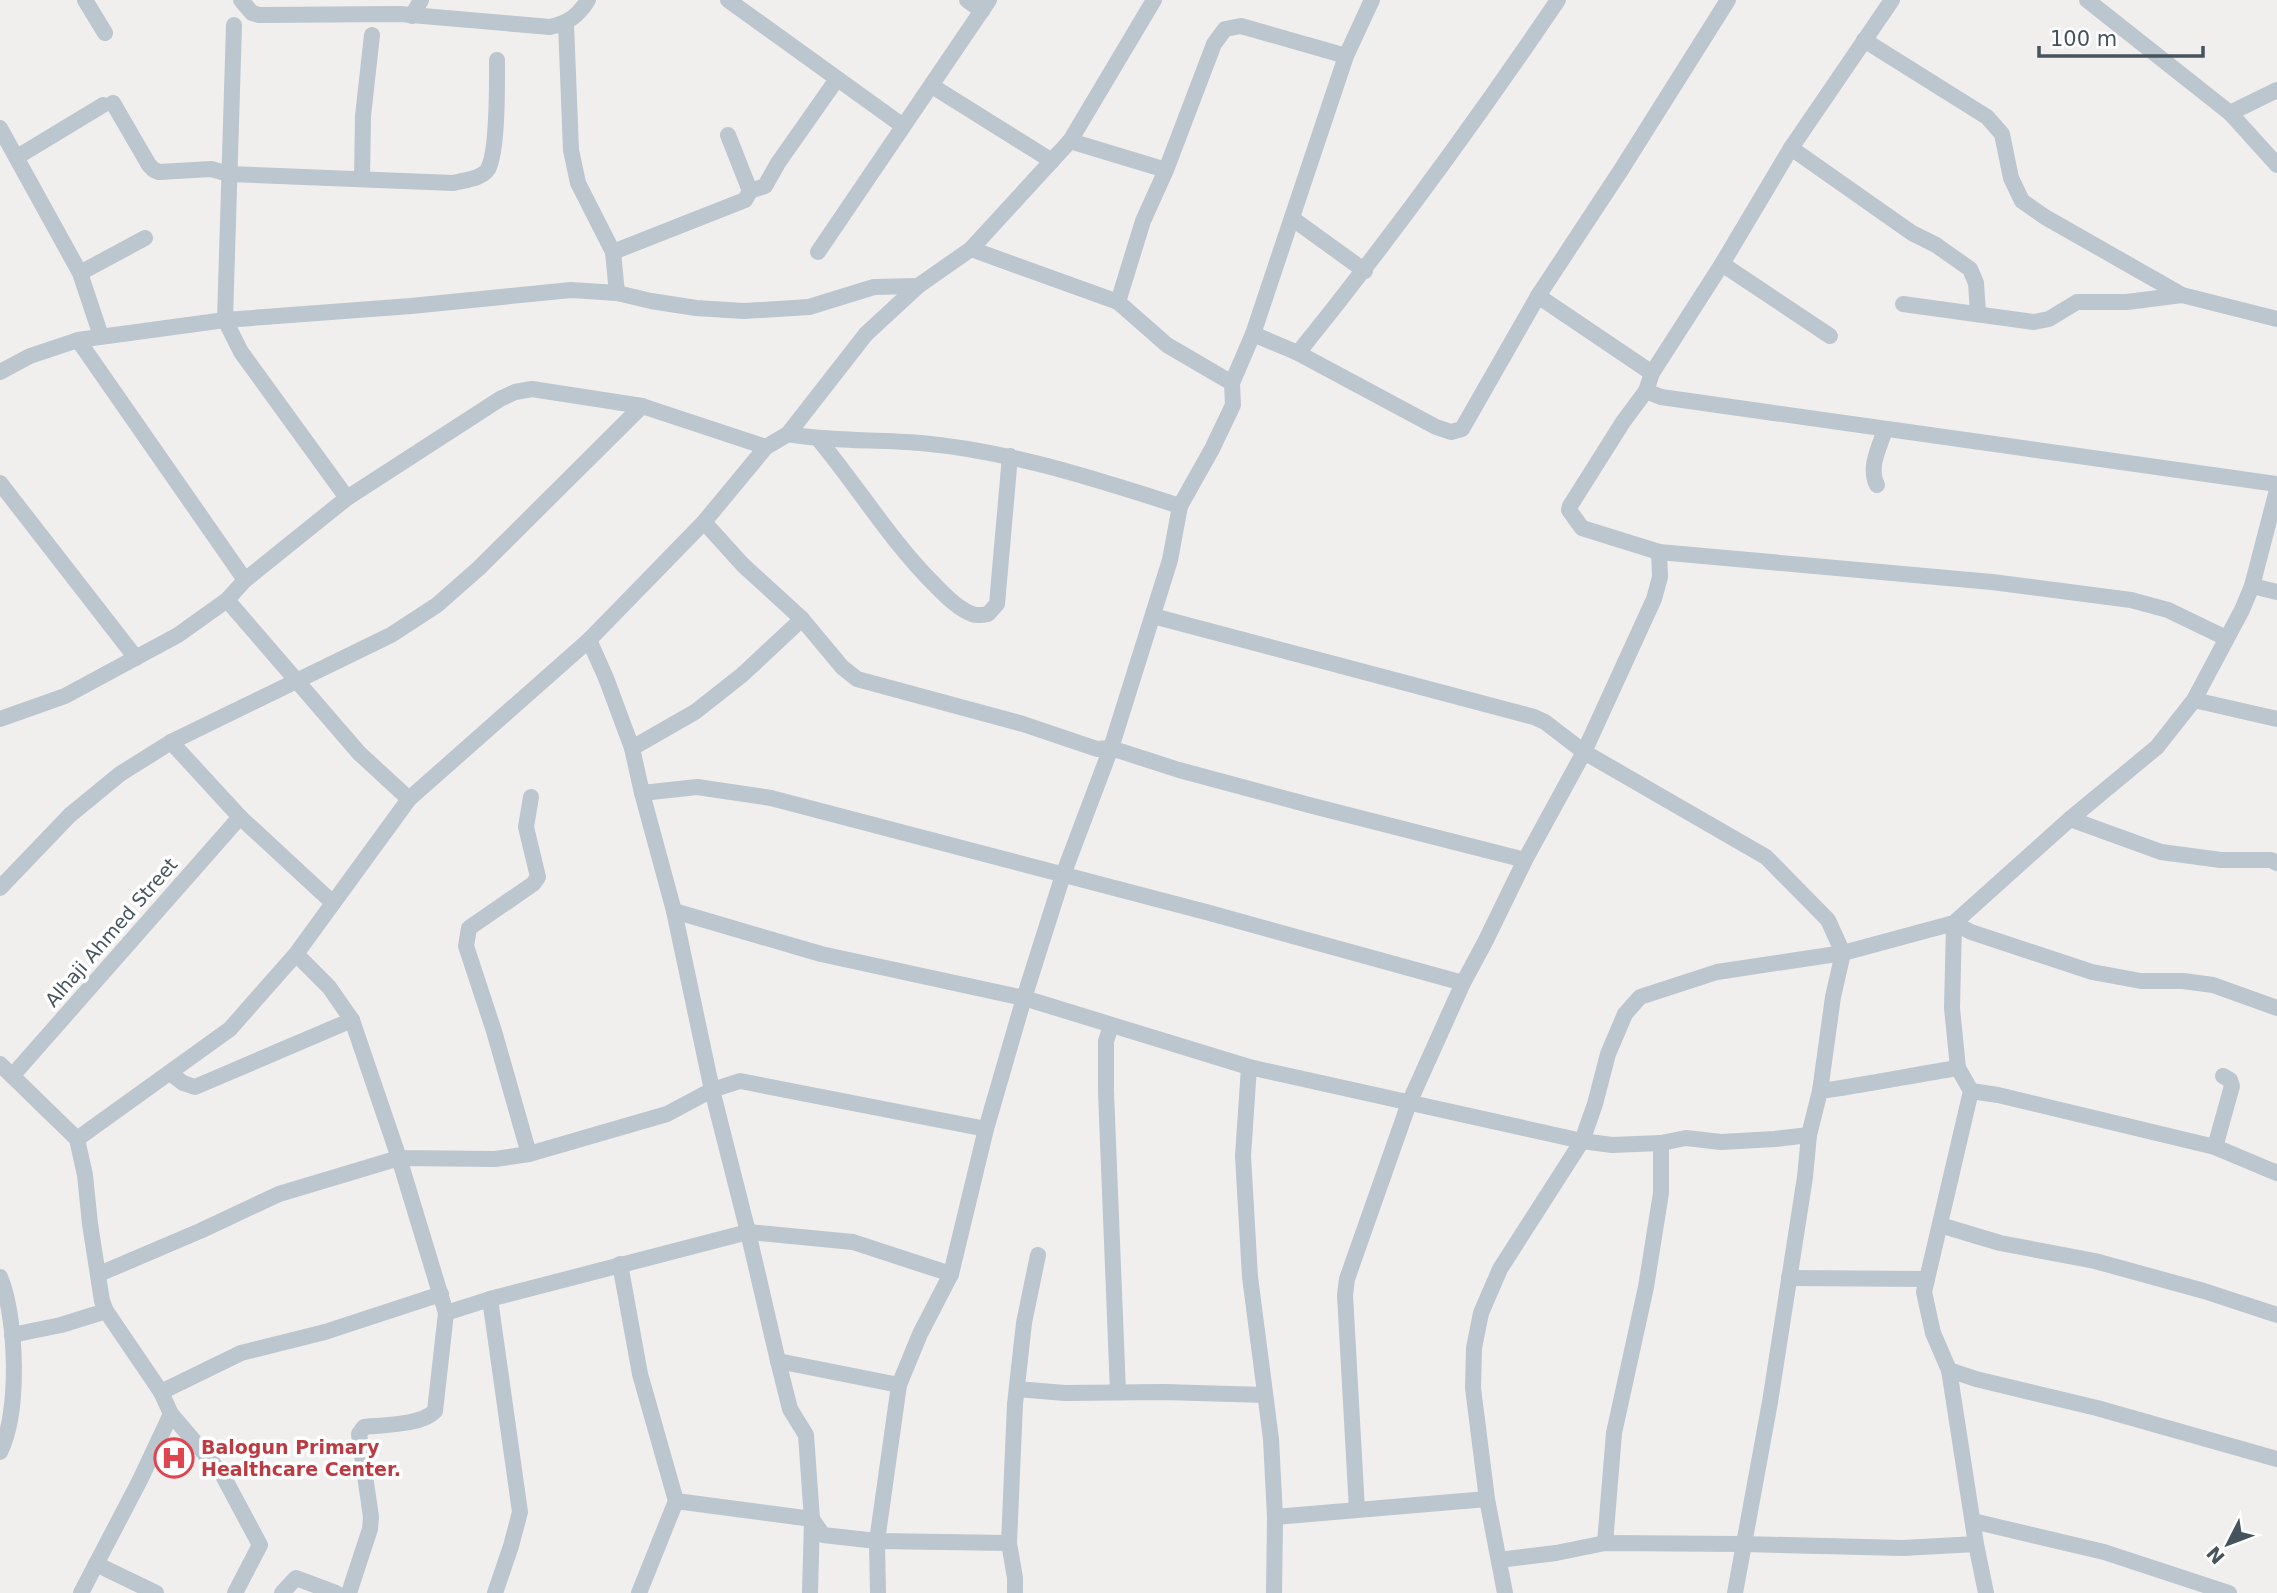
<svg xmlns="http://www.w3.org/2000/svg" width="2277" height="1593" font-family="'DejaVu Sans',sans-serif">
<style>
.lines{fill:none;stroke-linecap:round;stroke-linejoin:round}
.minor{stroke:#bbc6ce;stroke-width:16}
.labels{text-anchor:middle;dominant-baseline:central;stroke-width:7;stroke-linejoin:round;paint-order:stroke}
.street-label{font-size:19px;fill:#45535d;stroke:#fff}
.health-label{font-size:19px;font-weight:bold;fill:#be3a42;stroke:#fff;text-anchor:start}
</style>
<rect width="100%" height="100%" fill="#f1eeee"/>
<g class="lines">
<g class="minor">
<path d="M 85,0 L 105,33"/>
<path d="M 241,0 L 252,13 L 259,15 L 400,14 L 550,27 C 568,23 578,16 588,0"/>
<path d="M 728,0 L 903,126"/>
<path d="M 967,0 L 982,11"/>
<path d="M 1892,0 L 1791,148 L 1722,264 L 1652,373 L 1646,391 L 1661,397 L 2277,484"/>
<path d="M 2087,0 L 2230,113 L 2277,165"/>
<path d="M 412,16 L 421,0"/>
<path d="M 566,24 L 571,150 L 578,183 L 613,252 L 617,293"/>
<path d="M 234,25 L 225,320 L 241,352 L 347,498"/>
<path d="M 1864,40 L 1987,117 L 2002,134 L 2011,178 L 2022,201 L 2045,217 L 2182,295 L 2277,319"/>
<path d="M 932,86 L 1052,161"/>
<path d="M 113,103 L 149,165 L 154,170 L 159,172 L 211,169 L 229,174 L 453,183 C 464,180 482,179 488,169 C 498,151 497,83 497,60"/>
<path d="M 2230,113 L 2277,90"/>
<path d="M 0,128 L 80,273 L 101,336"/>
<path d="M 1070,141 L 1166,170"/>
<path d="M 1791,148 L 1912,233 L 1936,245 L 1970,269 L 1976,283 L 1978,313"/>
<path d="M 17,157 L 103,105"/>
<path d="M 362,179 L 363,116 L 372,35"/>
<path d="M 750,191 L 765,186 L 778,163 L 837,79"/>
<path d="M 1293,219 L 1365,271"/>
<path d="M 971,249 L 1118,302 L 1167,345 L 1232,383"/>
<path d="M 613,252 L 745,200 L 750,191 L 728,135"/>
<path d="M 818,252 L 989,0"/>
<path d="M 1722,264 L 1830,336"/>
<path d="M 80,273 L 145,238"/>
<path d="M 1538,296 L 1652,373"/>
<path d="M 1118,302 L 1143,221 L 1166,170 L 1214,44 L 1225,29 L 1241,26 L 1346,56"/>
<path d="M 1903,304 L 2034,322 L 2049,319 L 2077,302 L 2127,302 L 2182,295"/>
<path d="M 1253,334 L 1298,353 L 1436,427 L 1451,432 L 1462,429 L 1538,296 L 1621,170 L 1728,0"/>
<path d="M 78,340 L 245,580"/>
<path d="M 1298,353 C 1390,239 1476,121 1558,0"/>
<path d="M 0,372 L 30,356 L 78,340 L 225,320 L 411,306 L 571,290 L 617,293 L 651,301 L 696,308 L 744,311 L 809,307 L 874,287 L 918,286"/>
<path d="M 1646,391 L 1623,422 L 1570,506 L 1569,510 L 1582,528 L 1659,552 L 1992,582 L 2131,600 L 2168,610 L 2226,638"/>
<path d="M 788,434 C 833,442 876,439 921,443 C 1010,451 1095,479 1180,506"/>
<path d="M 819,440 C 858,487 890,540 934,584 C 945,595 957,608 972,614 C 977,616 983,615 988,614 L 997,604 L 1010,456"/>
<path d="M 0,483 L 136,658"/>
<path d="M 1877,485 C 1868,468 1879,448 1885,430"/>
<path d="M 704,522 L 743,565 L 802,619 L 842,667 L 857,679 L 1023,724 L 1097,749 L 1111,748 L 1179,770 L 1309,805 L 1525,860"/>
<path d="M 2252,586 L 2277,592"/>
<path d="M 227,600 L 359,753 L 409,799 L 296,954"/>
<path d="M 1153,616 L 1534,717 L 1545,722 L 1584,752 L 1766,857 L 1828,920 L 1843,953 L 1833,997 L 1820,1091 L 1809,1135 L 1805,1177 L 1770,1402 L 1735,1593"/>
<path d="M 589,640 L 606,678 L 632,748 L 642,793 L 674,911 L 712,1090 L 748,1232 L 778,1361 L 790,1409 L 806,1435 L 812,1519 L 810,1593"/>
<path d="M 2194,700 L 2277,719"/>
<path d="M 0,719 L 65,696 L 178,635 L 227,600 L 245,580 L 347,498 L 500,399 L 515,392 L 532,389 L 642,406 L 766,447"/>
<path d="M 171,742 L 240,817 L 333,903"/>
<path d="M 632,748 L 695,712 L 742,675 L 802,619"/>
<path d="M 642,793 L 697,787 L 771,798 L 1206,912 L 1463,983"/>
<path d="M 409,799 L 589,640 L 704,522 L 766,447 L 788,434 L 866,334 L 918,286 L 971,249 L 1070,141 L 1154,0"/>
<path d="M 2070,819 L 2161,852 L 2221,860 L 2271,860 L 2277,863"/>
<path d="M 0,888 L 70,815 L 120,774 L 171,742 L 391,635 L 437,605 L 479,568 L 642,406"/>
<path d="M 674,911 L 821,954 L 1024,998 L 1249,1067 L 1582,1141 L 1612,1145 L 1661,1143 L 1686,1138 L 1721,1142 L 1775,1139 L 1809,1135"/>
<path d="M 1111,1026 L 1106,1041 L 1106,1092 L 1118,1392"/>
<path d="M 0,1064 L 77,1139 L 85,1175 L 90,1224 L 102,1301 L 106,1311 L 161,1392 L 171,1414 L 222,1474 L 260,1545 L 235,1593"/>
<path d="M 1249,1067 L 1243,1156 L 1250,1277 L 1271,1439 L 1275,1517 L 1274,1593"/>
<path d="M 170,1073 L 183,1083 L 195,1087 L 352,1020"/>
<path d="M 13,1075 L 240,817"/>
<path d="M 1820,1091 C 1867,1085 1912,1075 1958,1068"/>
<path d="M 1971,1091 L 1998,1095 L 2215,1147 L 2277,1173"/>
<path d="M 77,1139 L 230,1029 L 296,954 L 329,987 L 352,1020 L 399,1158 L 495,1159 L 529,1154 L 667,1114 L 712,1090 L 740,1081 L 986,1129"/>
<path d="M 2215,1147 L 2232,1086 L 2230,1080 L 2223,1076"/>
<path d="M 529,1154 L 494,1031 L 466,946 L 469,928 L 533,884 L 538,877 L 526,827 L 531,797"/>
<path d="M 1940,1225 L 2000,1243 L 2095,1261 L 2204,1291 L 2277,1315"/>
<path d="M 620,1264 L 640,1374 L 676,1501 L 639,1593"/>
<path d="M 99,1274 L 200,1231 L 279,1194 L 399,1158 L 446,1313 L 435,1411 C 422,1425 383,1425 364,1427 L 359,1434 L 371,1517 L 370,1529 L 349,1593"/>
<path d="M 0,1277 C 17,1317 20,1413 0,1452"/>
<path d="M 1789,1278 L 1927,1279"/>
<path d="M 490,1299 L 520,1512 L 511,1546 L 495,1593"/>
<path d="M 446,1313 L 490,1299 L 748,1232 L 853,1242 L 951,1274"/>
<path d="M 12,1335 L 61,1325 L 106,1311"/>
<path d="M 778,1361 L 899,1385"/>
<path d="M 1949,1370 L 1976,1379 L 2097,1408 L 2277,1459"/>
<path d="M 1017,1389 L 1065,1393 L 1164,1392 L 1265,1395"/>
<path d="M 161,1392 L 241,1353 L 325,1332 L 441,1294"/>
<path d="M 676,1501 L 812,1519 L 823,1535 L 877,1541 L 1009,1543"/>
<path d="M 1357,1510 L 1345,1295 L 1347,1279 L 1409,1103 L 1463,983 L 1485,942 L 1525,860 L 1584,752 L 1654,599 L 1660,577 L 1659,552"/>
<path d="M 1275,1517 L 1487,1499"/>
<path d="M 1973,1521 L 2104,1552 L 2229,1593"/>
<path d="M 1605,1543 L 1614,1433 L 1646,1287 L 1661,1193 L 1661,1143"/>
<path d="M 1499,1560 L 1556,1553 L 1605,1543 L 1743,1544 L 1903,1548 L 1976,1544"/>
<path d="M 96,1564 L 156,1593"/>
<path d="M 81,1593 L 140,1480 L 171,1414"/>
<path d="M 282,1593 L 296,1578 L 336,1593"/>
<path d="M 878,1593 L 877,1541 L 899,1385 L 920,1334 L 951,1274 L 986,1129 L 1024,998 L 1063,875 L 1111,748 L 1170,560 L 1180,506 L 1212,449 L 1233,405 L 1232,383 L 1253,334 L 1346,56 L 1372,0"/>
<path d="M 1015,1593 L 1015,1578 L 1009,1543 L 1015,1404 L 1024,1323 L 1038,1255"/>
<path d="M 1505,1593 L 1487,1499 L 1473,1388 L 1474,1348 L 1481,1313 L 1500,1269 L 1582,1141 L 1595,1104 L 1608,1054 L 1625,1014 L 1640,997 L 1717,972 L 1843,953 L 1954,923 L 2070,819 L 2157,747 L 2194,700 L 2242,610 L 2252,586 L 2277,490"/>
<path d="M 1986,1593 L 1976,1544 L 1949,1370 L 1933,1333 L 1924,1292 L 1971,1091 L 1958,1068 L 1952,1008 L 1954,923 L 1971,932 L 2092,972 L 2141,981 L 2183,981 L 2213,985 L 2277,1008"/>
</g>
</g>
<defs>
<g id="hospital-ring" transform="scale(2.0125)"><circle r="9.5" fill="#fff" stroke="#e0444e" stroke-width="1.5"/><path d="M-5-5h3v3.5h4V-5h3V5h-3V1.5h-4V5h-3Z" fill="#e0444e"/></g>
</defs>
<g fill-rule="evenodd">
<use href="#hospital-ring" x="174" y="1458"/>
</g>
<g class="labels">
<g class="street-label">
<text transform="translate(111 932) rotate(-49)">Alhaji Ahmed Street</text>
</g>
<g class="health-label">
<text x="201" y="1447">Balogun Primary<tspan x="201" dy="22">Healthcare Center.</tspan></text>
</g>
</g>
<g transform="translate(2228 1544) rotate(228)" stroke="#ffffff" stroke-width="5" paint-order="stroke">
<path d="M0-5L12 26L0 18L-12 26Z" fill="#45535d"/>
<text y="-10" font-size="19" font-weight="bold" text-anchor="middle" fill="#45535d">N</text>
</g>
<path d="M2039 46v10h164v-10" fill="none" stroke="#45535d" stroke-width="3.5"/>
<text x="2050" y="46" font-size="21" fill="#45535d" stroke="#ffffff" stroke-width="5" paint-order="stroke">100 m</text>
</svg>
